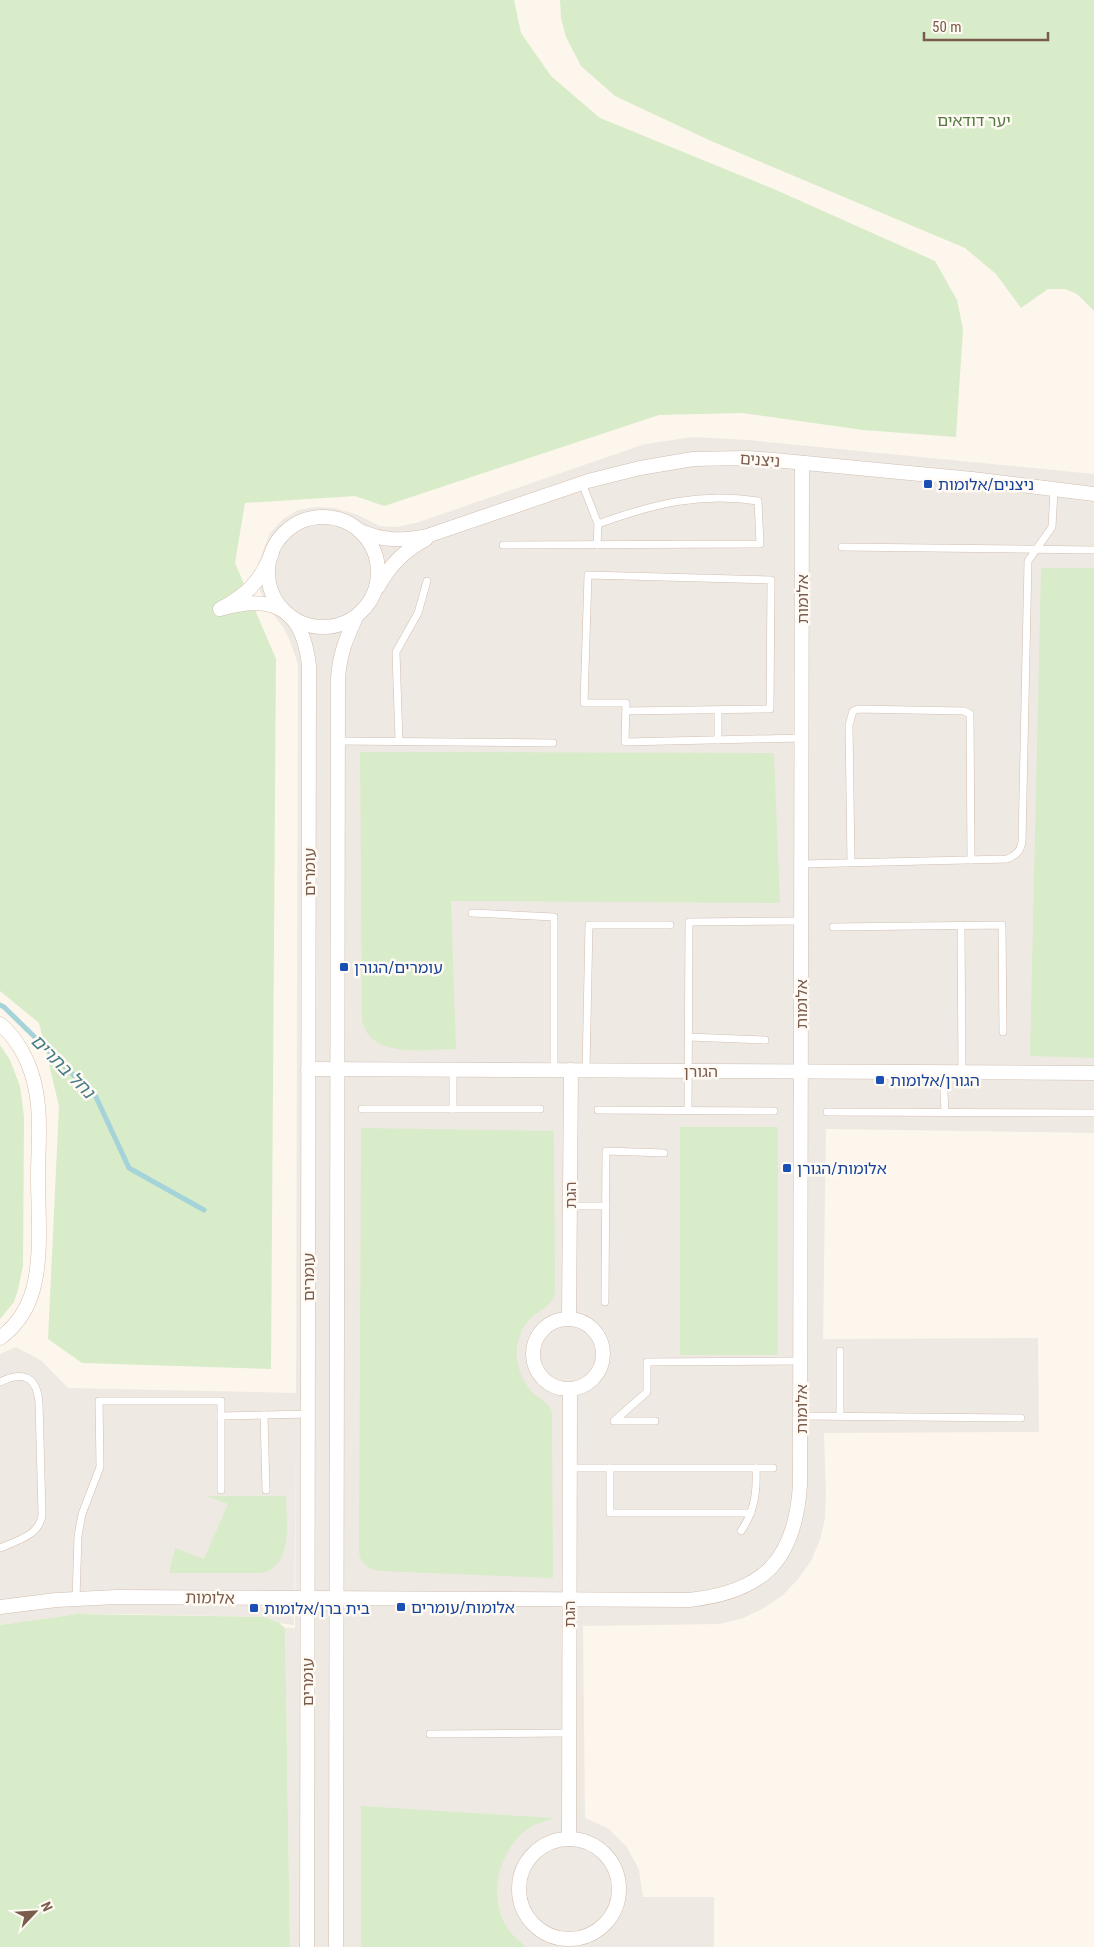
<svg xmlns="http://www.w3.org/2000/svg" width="1094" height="1947" font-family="'Roboto Condensed','Noto Sans Hebrew',sans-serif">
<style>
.industrial{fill:#efe9e4}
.green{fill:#d8ecc9}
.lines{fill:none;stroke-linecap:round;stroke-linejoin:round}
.stream{stroke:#a5d3da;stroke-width:5}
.service-casing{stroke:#d1beb0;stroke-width:8}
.minor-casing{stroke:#d1beb0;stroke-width:15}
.service{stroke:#fff;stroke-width:7}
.minor{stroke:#fff;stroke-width:14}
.transit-dot{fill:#1a4fb4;stroke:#fffaf3;stroke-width:2}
.labels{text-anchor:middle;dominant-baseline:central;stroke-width:5;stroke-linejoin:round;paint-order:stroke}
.park-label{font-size:16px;fill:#537a41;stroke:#fffaf3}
.street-label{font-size:16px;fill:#7a5c4d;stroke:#fffaf3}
.transit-label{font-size:16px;fill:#164399;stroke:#fffaf3;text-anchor:start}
.water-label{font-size:18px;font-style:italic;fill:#437c86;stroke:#fffaf3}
</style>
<rect width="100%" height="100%" fill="#fdf6ec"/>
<path class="industrial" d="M 693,437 L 748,440 L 1094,474 L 1094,1133 L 826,1129 L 823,1339 L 1038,1338 L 1039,1432 L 824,1433 L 826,1494 L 825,1518 L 820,1540 L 811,1561 L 798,1579 L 783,1595 L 764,1608 L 743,1618 L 720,1624 L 583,1626 L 585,1818 L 609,1829 L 627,1847 L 639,1870 L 643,1897 L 714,1897 L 714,1947 L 290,1947 L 285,1628 L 295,1628 L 296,1440 L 294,1625 L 279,1623 L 265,1617 L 121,1614 L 77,1614 L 0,1625 L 0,1354 L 16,1347 L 42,1361 L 68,1388 L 296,1393 L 298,664 L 290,641 L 283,627 L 268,608 L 257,584 L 257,566 L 270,533 L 282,520 L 298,510 L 316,507 L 335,508 L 358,515 L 380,526 L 397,527 L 419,522 L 645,444 Z"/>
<g class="green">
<path d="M 0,0 L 514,0 L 521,33 L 551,76 L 600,118 L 776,190 L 935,261 L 957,300 L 963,329 L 956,437 L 863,430 L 742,413 L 659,415 L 384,506 L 355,496 L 245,503 L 235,563 L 276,659 L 271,1369 L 82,1363 L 48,1339 L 59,1106 L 39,1023 L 0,991 Z"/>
<path d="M 560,0 L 1094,0 L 1094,311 L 1077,294 L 1065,289 L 1048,289 L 1021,308 L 996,274 L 965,248 L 711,141 L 615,96 L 581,66 L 566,37 L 561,18 Z"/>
<path d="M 1041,568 L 1094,568 L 1094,1058 L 1030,1056 Z"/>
<path d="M 360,752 L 774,753 L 780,903 L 451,901 L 456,1049 C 426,1049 370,1060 362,1020 Z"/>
<path d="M 0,1045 L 10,1060 L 20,1086 L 24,1117 L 23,1265 L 18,1290 L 14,1302 L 0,1319 Z"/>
<rect x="680" y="1127" width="98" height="228"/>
<path d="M 361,1128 L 554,1131 L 555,1292 C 552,1307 542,1308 532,1317 C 526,1322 522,1329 520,1336 C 512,1354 519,1376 531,1391 C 538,1399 549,1401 552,1413 L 553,1578 L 379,1571 C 367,1568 360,1564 359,1551 Z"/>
<path d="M 206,1496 L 286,1496 C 286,1523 294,1566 261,1573 L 169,1573 L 175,1548 L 204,1559 L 228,1504 Z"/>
<path d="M 77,1614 L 265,1617 L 279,1623 L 285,1628 L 290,1947 L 0,1947 L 0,1625 Z"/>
<path d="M 361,1806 L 554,1818 C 546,1821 536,1823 529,1828 C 497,1850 485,1903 512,1934 C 516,1939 522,1943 526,1947 L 361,1947 Z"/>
</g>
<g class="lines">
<path class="stream" d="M 0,1005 L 4,1007 L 96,1097 L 129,1168 L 204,1210"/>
<g class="service-casing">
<g id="service">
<path d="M 582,483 L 598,524 L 597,545"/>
<path d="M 503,545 L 760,544 L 758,501 C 700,492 653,504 598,524"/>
<path d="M 842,547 L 1094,550"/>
<path d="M 718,710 L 718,740"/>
<path d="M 626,711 L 770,709 L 771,580 L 588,575 L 584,703 L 626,703 L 625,742 L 802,738"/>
<path d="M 338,741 L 553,743"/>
<path d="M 399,741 L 396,652 L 418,613 L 427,581"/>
<path d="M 851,862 L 849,725 L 853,711 L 858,709 L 964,711 L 970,714 L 971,860"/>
<path d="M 802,864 L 1007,859 C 1016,855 1020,852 1022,842 L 1028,561 L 1052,527 L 1054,490"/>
<path d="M 472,913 L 554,917 L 554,1070"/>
<path d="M 961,925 L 962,1072"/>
<path d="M 833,927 L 1002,925 L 1003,1032"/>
<path d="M 689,1037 L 765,1040"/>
<path d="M 453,1070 L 453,1109"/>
<path d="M 586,1070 L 589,925 L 670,925"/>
<path d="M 943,1072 L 945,1113"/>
<path d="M 362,1109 L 540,1109"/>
<path d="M 598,1110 L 774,1111"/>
<path d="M 688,1111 L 689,922 L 802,921"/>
<path d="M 827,1112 L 1094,1113"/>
<path d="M 570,1206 L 606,1206"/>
<path d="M 605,1302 L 606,1151 L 664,1153"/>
<path d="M 840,1351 L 840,1416"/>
<path d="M 0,1382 C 23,1371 37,1376 39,1403 L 42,1514 C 41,1535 16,1541 0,1548"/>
<path d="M 264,1415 L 266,1490"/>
<path d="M 221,1416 L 308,1414"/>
<path d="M 801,1416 L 1021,1418"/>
<path d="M 655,1421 L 614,1421 L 647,1392 L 647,1362 L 801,1361"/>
<path d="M 570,1468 L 773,1468"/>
<path d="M 610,1468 L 610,1513 L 751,1513"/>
<path d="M 741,1531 C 755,1511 757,1491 756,1468"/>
<path d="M 76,1599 L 78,1536 L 82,1514 L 100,1467 L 99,1401 L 221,1401 L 221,1490"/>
<path d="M 430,1734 L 569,1733"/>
</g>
</g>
<g class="minor-casing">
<g id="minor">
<circle cx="323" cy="572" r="55"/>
<path d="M 360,531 C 383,541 403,541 427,536 L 588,481 L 640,468 L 693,459 L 747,458 L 774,460 L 972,479 L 1094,494"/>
<path d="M 272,553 C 260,582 247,595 220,609 C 274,593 303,609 309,666 L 307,1947"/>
<path d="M 378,587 C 389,566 405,550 426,539"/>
<path d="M 0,1024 C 17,1038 29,1061 34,1082 C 42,1113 38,1147 38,1178 C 38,1214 43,1261 31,1296 C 25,1313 15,1327 0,1338"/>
<path d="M 308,1069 L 1094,1073"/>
<circle cx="568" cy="1354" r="35"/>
<path d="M 569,1319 L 571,1070"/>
<path d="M 0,1607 L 56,1600 L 117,1597 L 689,1600 C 763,1592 795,1561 800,1485 L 802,463"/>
<circle cx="569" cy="1889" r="50"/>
<path d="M 569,1839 L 570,1390"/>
<path d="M 336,1947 L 338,678 C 340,653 346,639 356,617"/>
</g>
</g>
<use href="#service" class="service"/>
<use href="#minor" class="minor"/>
</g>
<g class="transit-dot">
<rect x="923" y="479" width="10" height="10" rx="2.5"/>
<rect x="339" y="962" width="10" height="10" rx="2.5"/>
<rect x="875" y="1075" width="10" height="10" rx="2.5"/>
<rect x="782" y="1163" width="10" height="10" rx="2.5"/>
<rect x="396" y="1602" width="10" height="10" rx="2.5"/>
<rect x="249" y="1603" width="10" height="10" rx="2.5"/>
</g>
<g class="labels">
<g class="park-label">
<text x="974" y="120">יער דודאים</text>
</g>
<g class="street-label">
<text transform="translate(760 460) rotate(4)">ניצנים</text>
<text transform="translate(802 599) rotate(-90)">אלומות</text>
<text transform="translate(309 872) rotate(-90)">עומרים</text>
<text transform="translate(801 1004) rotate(-90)">אלומות</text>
<text x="701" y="1071">הגורן</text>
<text transform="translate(570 1195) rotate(-90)">הגת</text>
<text transform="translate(308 1277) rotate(-90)">עומרים</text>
<text transform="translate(801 1409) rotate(-90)">אלומות</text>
<text transform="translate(210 1598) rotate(1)">אלומות</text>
<text transform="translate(569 1614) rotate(-90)">הגת</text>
<text transform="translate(307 1682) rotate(-90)">עומרים</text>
</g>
<g class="transit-label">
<text x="938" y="484">ניצנים/אלומות</text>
<text x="354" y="967">עומרים/הגורן</text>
<text x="890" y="1080">הגורן/אלומות</text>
<text x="797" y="1168">אלומות/הגורן</text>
<text x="411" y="1607">אלומות/עומרים</text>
<text x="264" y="1608">בית ברן/אלומות</text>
</g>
<g class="water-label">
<text transform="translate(63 1066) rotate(45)">נחל בתרים</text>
</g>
</g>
<g transform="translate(35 1912) rotate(65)" stroke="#fffaf3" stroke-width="4" paint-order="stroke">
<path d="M0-4L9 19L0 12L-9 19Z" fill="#7a5c4d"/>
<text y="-8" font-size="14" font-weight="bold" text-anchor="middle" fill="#7a5c4d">N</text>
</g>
<path d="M924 32v8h124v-8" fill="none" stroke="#7a5c4d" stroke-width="2.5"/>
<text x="932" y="32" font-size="15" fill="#7a5c4d" stroke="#fffaf3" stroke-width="4" paint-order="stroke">50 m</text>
</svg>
